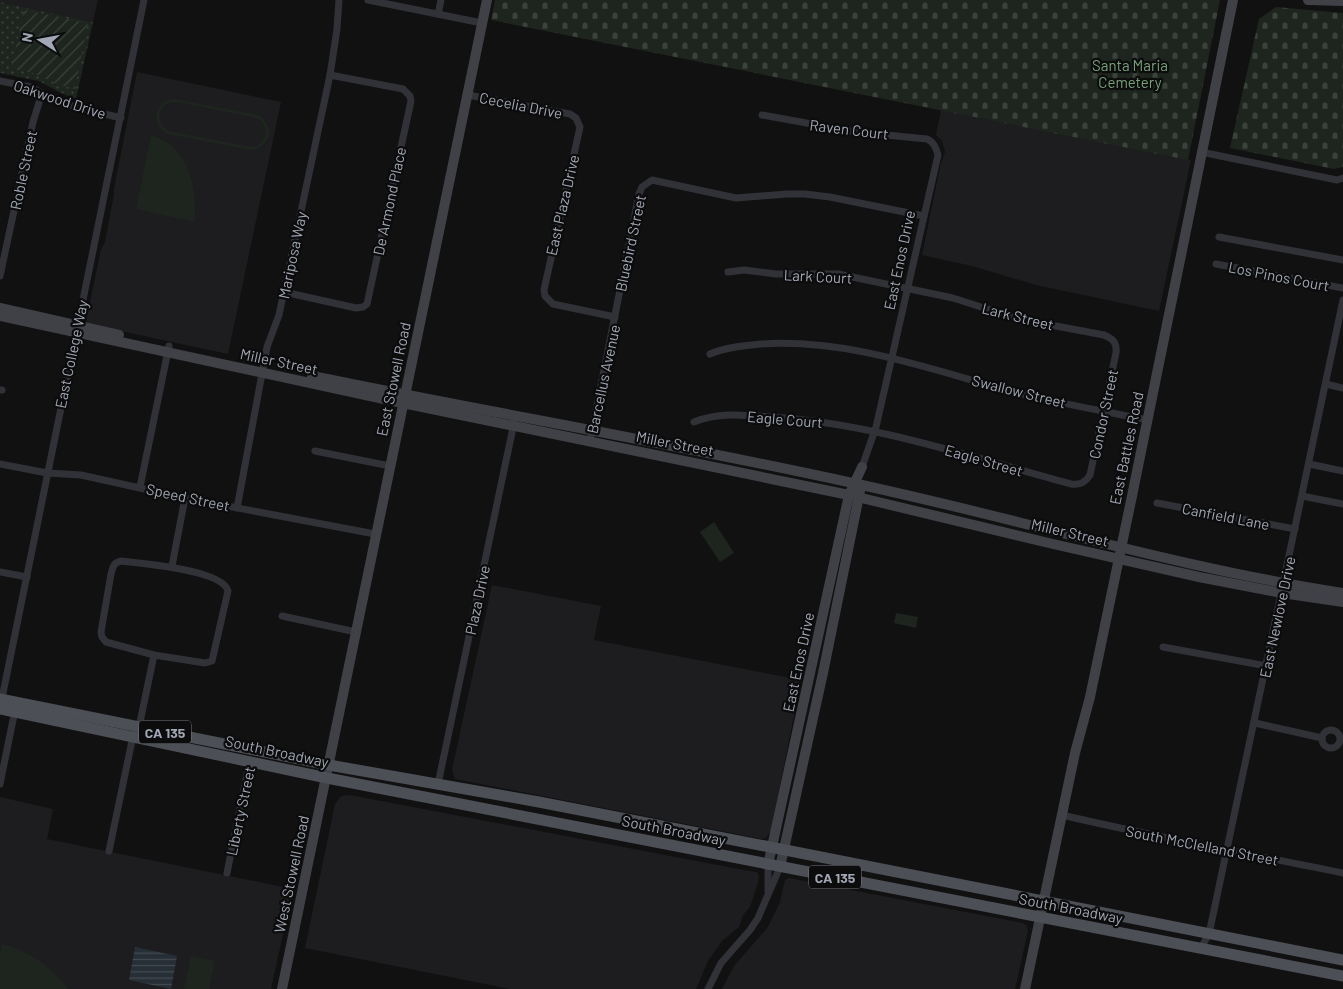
<svg xmlns="http://www.w3.org/2000/svg" width="1343" height="989" font-family="Barlow,sans-serif">
<style>
.built{fill:#1d1d1f}
.grass{fill:#1d251e;fill-rule:evenodd}
.cemetery{fill:url(#cemetery-stones)}
.park{fill:url(#park-dots)}
.garden{fill:url(#garden-furrows)}
.water{fill:url(#water-rules)}
.lines{fill:none;stroke-linecap:round;stroke-linejoin:round}
.street{stroke:#313237;stroke-width:7}
.secondary{stroke:#3f4147;stroke-width:10}
.primary{stroke:#4d4f56;stroke-width:11}
.labels{text-anchor:middle;dominant-baseline:central;stroke-width:4.5;stroke-linejoin:round;paint-order:stroke}
.shield{fill:#0c0c0d;stroke:#747882;stroke-width:1}
.shield-label{font-size:14px;font-weight:bold;fill:#a1a7b4}
.park-label{font-size:15px;fill:#77a079;stroke:#0c0c0d}
.street-label{font-size:15px;fill:#a1a7b4;stroke:#0c0c0d}
</style>
<defs>
<pattern id="cemetery-stones" width="16" height="16" patternUnits="userSpaceOnUse" patternTransform="scale(1.25)"><rect width="16" height="16" fill="#1d251e"/><path d="M2 7V4a2 2 0 0 1 4 0v3zM10 15v-3a2 2 0 0 1 4 0v3z" fill="#3b423c"/></pattern>
<pattern id="park-dots" width="8" height="8" patternUnits="userSpaceOnUse" patternTransform="scale(1.25)"><rect width="8" height="8" fill="#1d251e"/><path d="M2 2h.1M6 6h.1" fill="none" stroke="#3b423c" stroke-width="1.8" stroke-linecap="round"/></pattern>
<pattern id="garden-furrows" width="10" height="10" patternUnits="userSpaceOnUse" patternTransform="scale(1.25)"><rect width="10" height="10" fill="#1d251e"/><path d="M-1 1l2-2M0 10L10 0M9 11l2-2" fill="none" stroke="#3b423c"/></pattern>
<pattern id="water-rules" width="6" height="5" patternUnits="userSpaceOnUse" patternTransform="scale(1.25)"><rect width="6" height="5" fill="#272f36"/><path d="M0 2.5h6" fill="none" stroke="#434a51"/></pattern>
</defs>
<rect width="100%" height="100%" fill="#111112"/>
<g class="built">
<path d="M 0,0 L 98,0 L 93,22 L 0,2 Z"/>
<path d="M 137,72 L 281,102 L 228,354 L 88,324 L 86,321 L 101,249 L 105,242 L 114,194 L 114,188 Z"/>
<path d="M 941,110 L 1191,160 L 1159,311 L 1036,285 L 972,266 L 922,255 L 940,167 L 945,152 L 942,141 L 936,135 Z"/>
<path d="M 492,585 L 601,606 L 594,640 L 801,680 L 771,831 L 766,838 L 762,839 L 455,779 L 452,770 Z"/>
<path d="M 350,795 L 749,871 L 757,872 L 759,876 L 758,883 L 750,907 L 743,915 L 739,927 L 722,941 L 708,961 L 696,989 L 510,989 L 305,948 L 335,804 L 341,796 Z"/>
<path d="M 0,797 L 53,809 L 47,839 L 293,889 L 271,989 L 0,989 Z"/>
<path d="M 789,878 L 1023,923 L 1027,926 L 1028,931 L 1015,989 L 722,989 L 734,966 L 768,927 L 780,902 L 785,880 Z"/>
</g>
<g class="grass">
<path d="M 174,99 L 258,115 C 275,125 271,148 251,150 L 167,134 C 150,124 154,101 174,99 ZM 170,102 L 177,102 L 257,118 C 271,126 268,145 251,147 L 169,131 C 156,123 156,109 170,102 Z"/>
<path d="M 151,135 C 159,138 168,142 174,148 C 193,167 196,197 195,222 L 136,209 Z"/>
<path d="M 714,522 L 734,553 L 720,562 L 700,532 Z"/>
<path d="M 896,613 L 918,617 L 916,628 L 894,623 Z"/>
<path d="M 2,944 C 28,950 51,967 68,989 L 0,989 L 0,953 Z"/>
<path d="M 191,956 L 215,961 L 209,989 L 184,989 Z"/>
</g>
<g class="cemetery">
<path d="M 495,0 L 1220,0 L 1188,160 L 491,20 Z"/>
<path d="M 1276,7 L 1343,13 L 1343,167 L 1334,169 L 1230,148 L 1259,19 Z"/>
</g>
<path class="park" d="M 0,2 L 93,22 L 76,99 L 59,92 L 39,81 L 0,73 Z"/>
<path class="garden" d="M 24,10 L 88,23 L 75,89 L 59,85 L 33,73 L 11,69 Z"/>
<path class="water" d="M 135,947 L 177,956 L 171,989 L 129,980 Z"/>
<g class="lines">
<g class="street">
<path d="M 368,0 L 482,23"/>
<path d="M 438,14 L 441,0"/>
<path d="M 0,81 L 31,87 L 54,100 L 72,106 L 121,118"/>
<path d="M 468,95 L 570,114 L 576,118 L 580,127 L 544,290 L 545,296 L 553,304 L 615,317"/>
<path d="M 762,115 L 856,132 L 927,139 C 934,142 936,148 938,155 L 876,427 L 862,467"/>
<path d="M 1201,152 L 1337,180 L 1343,178"/>
<path d="M 1219,237 L 1343,260"/>
<path d="M 1216,264 L 1343,288"/>
<path d="M 0,276 L 33,122 L 42,93"/>
<path d="M 284,292 L 356,308 L 363,307 L 367,304 L 411,101 L 410,96 L 403,89 L 330,75"/>
<path d="M 710,354 C 726,347 743,346 761,344 C 847,338 932,370 1014,392 C 1058,403 1103,411 1147,420"/>
<path d="M 1326,384 L 1343,388"/>
<path d="M 0,390 L 2,390"/>
<path d="M 694,422 C 719,412 744,415 770,417 C 873,423 971,457 1071,484 C 1080,485 1085,483 1090,475 L 1116,353 C 1117,342 1113,339 1104,335 L 1056,326 L 1006,315 L 953,298 L 838,274 L 776,274 L 744,270 L 728,272"/>
<path d="M 590,441 L 639,194 L 642,187 L 652,180 L 736,198 L 787,194 L 805,194 L 830,197 L 924,216"/>
<path d="M 315,451 L 390,466"/>
<path d="M 0,464 L 47,473 L 81,475 L 185,498 L 375,534"/>
<path d="M 1309,464 L 1343,471"/>
<path d="M 140,487 L 169,346"/>
<path d="M 1302,496 L 1343,504"/>
<path d="M 1157,503 L 1295,529"/>
<path d="M 237,508 L 267,347 L 279,315 L 330,75 L 337,29 L 339,0"/>
<path d="M 121,561 C 140,563 223,570 228,591 L 212,661 L 205,663 L 154,655 L 106,642 L 102,637 L 101,632 L 111,574 C 113,567 113,563 121,561 Z"/>
<path d="M 172,566 L 185,498"/>
<path d="M 0,572 L 27,577"/>
<path d="M 282,616 L 356,632"/>
<path d="M 1163,647 L 1267,666"/>
<path d="M 1,703 L 144,0"/>
<path d="M 1255,723 L 1322,738"/>
<circle cx="1331" cy="739" r="9"/>
<path d="M 0,784 L 15,710"/>
<path d="M 438,784 L 514,423"/>
<path d="M 1062,815 C 1155,837 1249,854 1343,873"/>
<path d="M 109,851 L 133,736 L 139,727 L 154,655"/>
<path d="M 227,873 L 250,760"/>
<path d="M 768,891 L 768,865"/>
<path d="M 1201,948 L 1209,934 L 1343,300"/>
<path d="M 708,989 L 721,963 L 750,930 L 758,918 L 780,867"/>
</g>
<g class="secondary">
<path d="M 1308,0 L 1343,1"/>
<path d="M 0,308 L 119,335"/>
<path d="M 0,316 L 393,401 L 849,495 L 1053,544 L 1199,577 L 1282,593 L 1343,602"/>
<path d="M 312,376 C 493,413 676,444 857,484 C 1020,519 1179,568 1343,593"/>
<path d="M 768,865 L 849,495 L 862,467"/>
<path d="M 780,867 L 823,673 L 860,491"/>
<path d="M 282,989 L 487,0"/>
<path d="M 1025,989 L 1075,753 L 1090,697 L 1132,496 L 1233,0"/>
</g>
<g class="primary">
<path d="M 0,699 L 329,765 L 539,802 L 765,846 L 1343,960"/>
<path d="M 0,709 L 327,778 L 1343,976"/>
</g>
</g>
<g class="labels">
<g class="shield">
<rect x="139" y="720.5" width="52" height="23" rx="4"/>
<rect x="809" y="865.5" width="52" height="23" rx="4"/>
</g>
<g class="shield-label">
<text x="165" y="732">CA 135</text>
<text x="835" y="877">CA 135</text>
</g>
<g class="park-label">
<text x="1130" y="65">Santa Maria<tspan x="1130" dy="17">Cemetery</tspan></text>
</g>
<g class="street-label">
<text transform="translate(60 99) rotate(18)">Oakwood Drive</text>
<text transform="translate(521 105) rotate(11)">Cecelia Drive</text>
<text transform="translate(849 129) rotate(7)">Raven Court</text>
<text transform="translate(23 170) rotate(-78)">Roble Street</text>
<text transform="translate(389 201) rotate(-78)">De Armond Place</text>
<text transform="translate(562 205) rotate(-77)">East Plaza Drive</text>
<text transform="translate(630 243) rotate(-78)">Bluebird Street</text>
<text transform="translate(292 255) rotate(-78)">Mariposa Way</text>
<text transform="translate(899 260) rotate(-78)">East Enos Drive</text>
<text transform="translate(818 276) rotate(3)">Lark Court</text>
<text transform="translate(1279 276) rotate(11)">Los Pinos Court</text>
<text transform="translate(1018 316) rotate(14)">Lark Street</text>
<text transform="translate(71 354) rotate(-78)">East College Way</text>
<text transform="translate(279 361) rotate(12)">Miller Street</text>
<text transform="translate(393 379) rotate(-78)">East Stowell Road</text>
<text transform="translate(603 379) rotate(-78)">Barcellus Avenue</text>
<text transform="translate(1019 391) rotate(14)">Swallow Street</text>
<text transform="translate(1103 414) rotate(-78)">Condor Street</text>
<text transform="translate(785 419) rotate(5)">Eagle Court</text>
<text transform="translate(675 443) rotate(11)">Miller Street</text>
<text transform="translate(1126 448) rotate(-78)">East Battles Road</text>
<text transform="translate(984 460) rotate(16)">Eagle Street</text>
<text transform="translate(188 497) rotate(12)">Speed Street</text>
<text transform="translate(1226 516) rotate(11)">Canfield Lane</text>
<text transform="translate(1070 532) rotate(13)">Miller Street</text>
<text transform="translate(477 600) rotate(-78)">Plaza Drive</text>
<text transform="translate(1277 617) rotate(-78)">East Newlove Drive</text>
<text transform="translate(798 662) rotate(-78)">East Enos Drive</text>
<text transform="translate(277 751) rotate(12)">South Broadway</text>
<text transform="translate(240 811) rotate(-78)">Liberty Street</text>
<text transform="translate(674 830) rotate(11)">South Broadway</text>
<text transform="translate(1202 845) rotate(11)">South McClelland Street</text>
<text transform="translate(291 874) rotate(-78)">West Stowell Road</text>
<text transform="translate(1071 908) rotate(11)">South Broadway</text>
</g>
</g>
<g transform="translate(40 40) rotate(281)" stroke="#0c0c0d" stroke-width="4" paint-order="stroke">
<path d="M0-4L9 19L0 12L-9 19Z" fill="#a1a7b4"/>
<text y="-8" font-size="14" font-weight="bold" text-anchor="middle" fill="#a1a7b4">N</text>
</g>
</svg>
